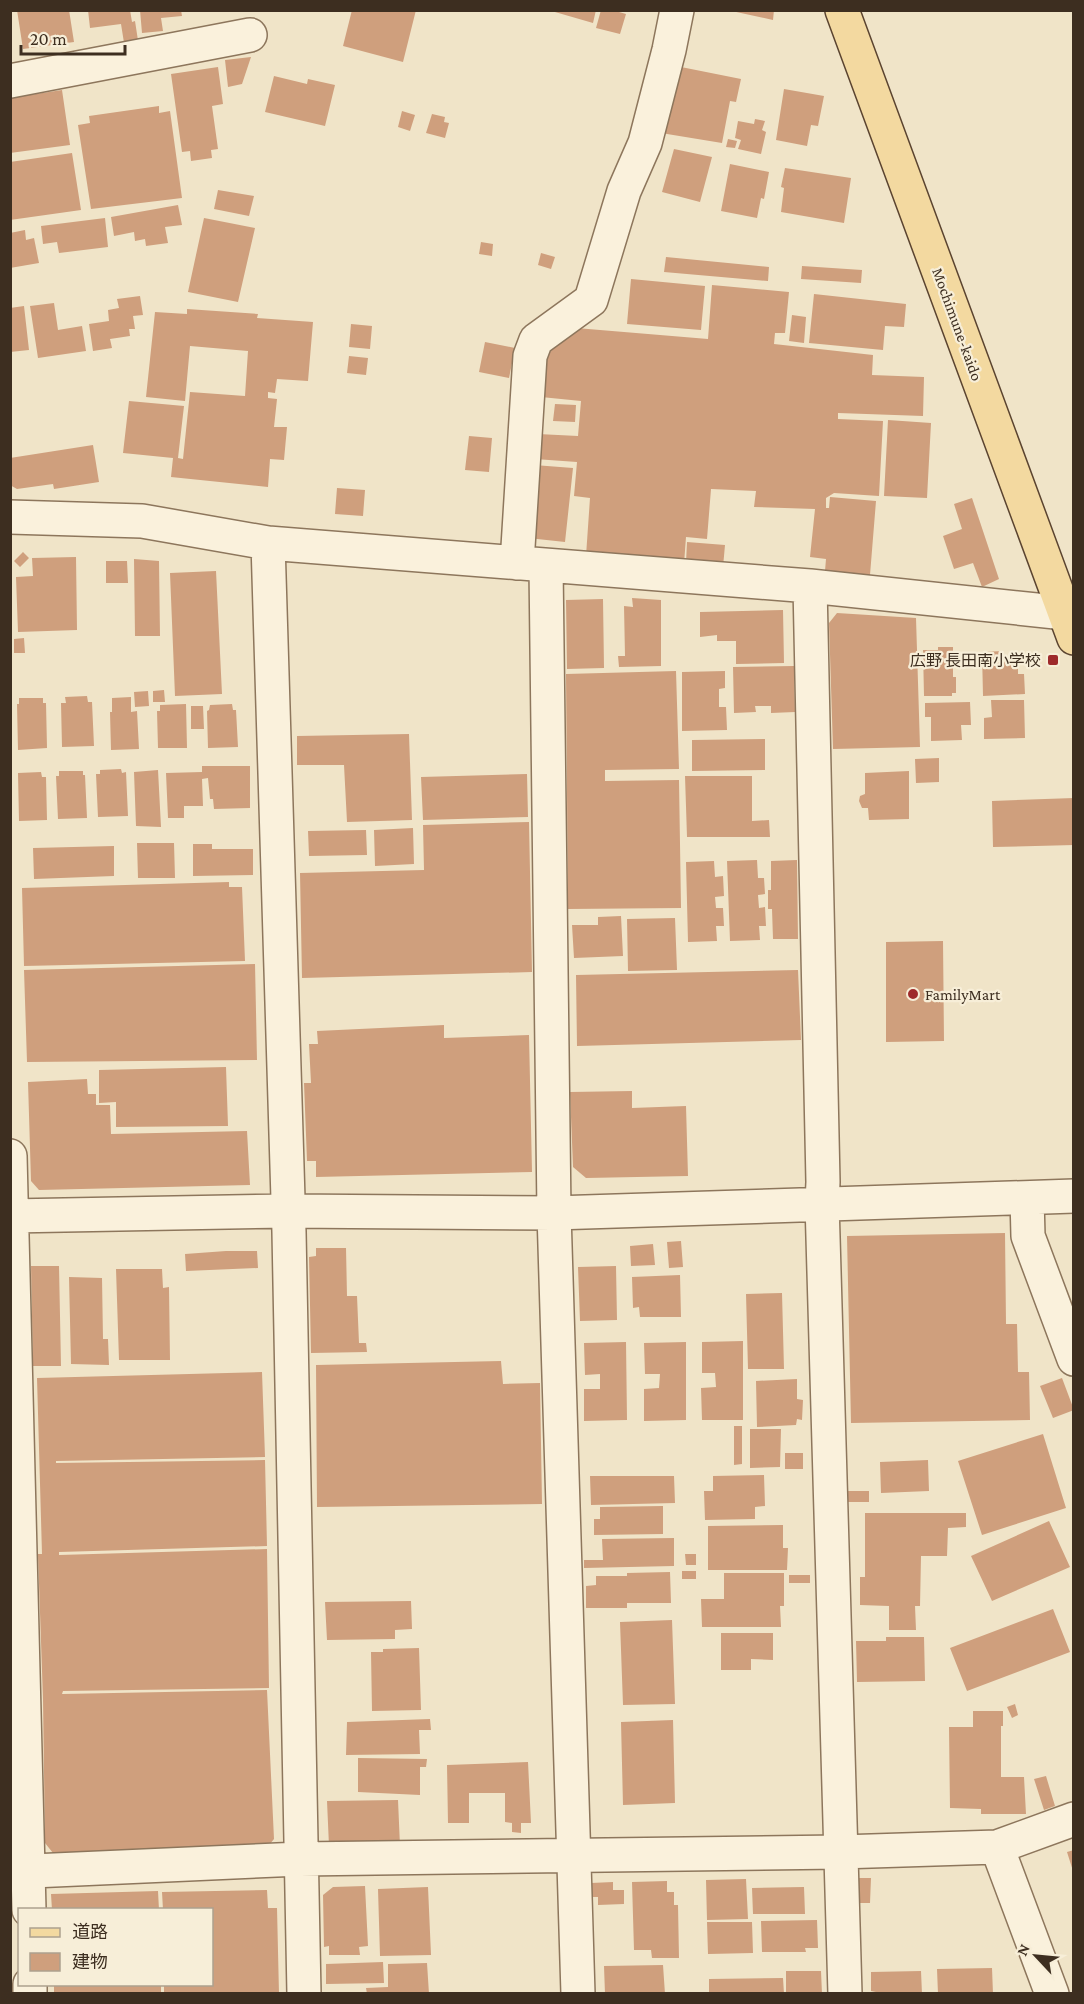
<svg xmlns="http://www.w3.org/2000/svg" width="1084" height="2004" font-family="'Crimson Pro','Noto Sans JP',serif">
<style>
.building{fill:#cf9f7d}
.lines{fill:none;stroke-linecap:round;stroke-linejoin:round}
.minor-casing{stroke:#8d765c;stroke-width:36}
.major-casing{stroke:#5b4430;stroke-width:36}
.minor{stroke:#faf1dc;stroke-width:33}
.major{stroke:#f3d9a0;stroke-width:33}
.poi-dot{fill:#9e2a2b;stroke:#f7eed8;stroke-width:2}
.labels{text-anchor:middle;stroke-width:4.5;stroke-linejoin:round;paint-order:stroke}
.street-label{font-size:16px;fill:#3d2e20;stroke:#f7eed8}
.poi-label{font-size:16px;fill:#3d2e20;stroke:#f7eed8;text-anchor:end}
</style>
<rect width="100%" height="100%" fill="#f0e4c8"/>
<!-- building -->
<path class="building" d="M17 10H69L74 42 23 49Z
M88 10H130L132 22 135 21 139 47 125 49 121 24 90 28Z
M140 10H181L182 16 161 18 163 31 142 33Z
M352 10H416L403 62 343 46Z
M548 10H596L593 23Z
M601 10H612L626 14 620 34 596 28Z
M727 10H774L773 20Z
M251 57 242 84 228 87 225 60Z
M676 66 741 79 736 102 730 101 722 143 661 133Z
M218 67 223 104 212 106 218 149 211 150 212 158 191 161 190 151 182 152 171 74Z
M274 76 307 84 308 79 335 85 325 126 265 112Z
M784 89 824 96 818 126 811 125 807 146 776 140Z
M62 90 70 145 10 153V98Z
M159 106V113L170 111 182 198 91 209 78 125 90 123 89 116Z
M402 111 415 115 410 131 398 127Z
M432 114 445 117 444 122 449 123 445 138 426 133Z
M755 119 765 121 762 130 766 132 761 154 738 149 741 140 735 138 738 121 754 124Z
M728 139 737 141 735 148 726 147Z
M674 149 712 157 700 202 662 192Z
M72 153 81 210 10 220V162Z
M730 164 769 172 764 199 761 198 757 218 721 211Z
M785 168 851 178 844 223 781 212 784 188 781 187Z
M218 190 254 196 249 216 214 209Z
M178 205 182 225 165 227 168 243 146 246 145 239 135 241 134 232 114 236 111 217Z
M105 218 108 247 59 253 57 242 43 244 41 226Z
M204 218 255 228 238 302 188 292Z
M25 230 26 240 34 238 39 263 10 268V233Z
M481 242 493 244 492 256 479 254Z
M541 253 555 257 551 269 538 265Z
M666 257 769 267 768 281 664 272Z
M802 266 862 270 861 283 801 279Z
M631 279 705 286 701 330 627 324Z
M712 285 789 292 785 333H775L774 344 873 355 872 375 924 377 923 416 838 413V419L883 421 879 496 834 493 826 498V508H829L830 497 876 501 870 575 825 571 826 559 810 557 815 509 754 507 756 491 711 489 707 539 686 537 684 564 586 556 590 498 574 496 577 462 535 459 538 434 578 436 581 401 541 397 545 360 555 343 576 328 708 339Z
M814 294 906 304 904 327 885 326 883 350 809 343Z
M140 296 143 315 133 316 135 329H129L130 336 110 339 112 348 93 351 89 324 109 321 108 310 119 308 117 299Z
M54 303 58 330 82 326 86 351 38 358 30 306Z
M24 306 29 350 10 352V308Z
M187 309 258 314 257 318 313 322 308 381 277 379 275 393 268 392V398L277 399 274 427H287L284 460 270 459 268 487 171 477 173 458 123 453 129 401 184 406 178 458 183 459 190 392 245 396 248 351 190 346 185 401 146 397 155 312 187 314Z
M792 315 806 317 804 343 789 341Z
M351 324 372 326 370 349 349 347Z
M485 342 515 348 509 378 479 372Z
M349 356 368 358 366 375 347 373Z
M555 404 576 405 575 422 553 421Z
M888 420 931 423 927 498 884 496Z
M469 436 492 438 489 472 465 470Z
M93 445 99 482 54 489 53 484 17 489 10 485V458Z
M534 465 573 468 565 542 528 538Z
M337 488 365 490 363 516 335 514Z
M972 498 999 579 982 587 973 563 954 569 943 536 962 529 954 504Z
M687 542 725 545 723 567 686 563Z
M23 552 29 558 20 567 14 561Z
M76 557 77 630 18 632 16 577 33 576 32 558Z
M134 559 159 561 160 636H135Z
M106 561H127L128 583H106Z
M216 571 222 694 175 696 170 573Z
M632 598 661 600V666L619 667 618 656H625L624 606 633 607Z
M603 599 604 668 567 669 566 600Z
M783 610 784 663 736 664V641H717V635L700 637V612Z
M837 613 916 618 920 747 833 749 829 623Z
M24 638 25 653H14V639Z
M938 647H953V677H956V693H952V696H924L923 650H938Z
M1003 651V656H1018V674H1024L1025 694 983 696 982 652Z
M794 666 795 712 771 713V706H755L756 712 734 713 733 667Z
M676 671 679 769 605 770V781L679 780 681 908 568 909 566 674Z
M725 671V688L719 689V707H726L727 730 682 731V672Z
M164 690 165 702H153V691Z
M148 691 149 706 135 707 134 692Z
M87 696 88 702H92L94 746 62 747 61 703H66L65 697Z
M131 697V712L137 711 139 749 111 750 110 712H112V698Z
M19 698H43V703H46L47 748 18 750 17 704H19Z
M991 700H1024L1025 738 984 739V718L992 717Z
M970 702 971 725H961L962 740 931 741V717H925V703Z
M186 704 187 748H158L157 711H160V705Z
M232 704 233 710H236L238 747 208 748 207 711 209 710 210 705Z
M191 706H203L204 729H191Z
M409 734 412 820 347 822 344 765H297V736Z
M765 739V770L692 771V740Z
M939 758V782L916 783 915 759Z
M202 766H250V808L214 809 213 799H210L208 778 202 779 203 806H184V818H168L166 773 202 772Z
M121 769 122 773 126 772 128 816 98 817 96 774H100V770Z
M158 770 161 827 136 826 134 772Z
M59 771H83V775H85L87 818 58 819 56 776H59Z
M909 771V819L869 820 868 808H862L859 801 860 796 865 794V773Z
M41 772 42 777H46L47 820 19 821 18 773Z
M527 774 528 817 423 820 421 777Z
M685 776H752V821L769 820 770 837H687Z
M1074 798V845L993 847 992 801Z
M529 822 532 972 302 978 300 873 424 870 423 825Z
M413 828 414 864 375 866 374 830Z
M366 830 367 855 309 856 308 831Z
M137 843H174L175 878H138Z
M193 844H212V849H253V875L193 876Z
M114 846V876L34 879 33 848Z
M757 860 758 878H764L765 894 758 895 759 908 765 907 766 926H759L760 940 730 941 727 861Z
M797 860 798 939H773L772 909H768V890H771V861Z
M714 861 715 877 723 876 724 896 715 897 716 908H723L724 926H716L717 941 688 942 686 862Z
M229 882V887H242L245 961 24 966 22 888Z
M621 916 623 956 574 958 572 925H598V917Z
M675 918 677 970 628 971 627 919Z
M943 941 944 1041 886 1042V942Z
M255 964 257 1060 27 1062 24 970Z
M798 970 801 1040 577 1046 576 975Z
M444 1025V1038L529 1035 532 1172 316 1177V1161H307L304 1083H311L309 1044H318L317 1031Z
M226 1067 228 1126 116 1127V1102L99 1103V1070Z
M87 1079 88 1094H96V1105H110L111 1134 247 1131 250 1185 39 1190 31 1181 28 1082Z
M632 1091V1108L686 1106 688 1176 586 1178 573 1167 570 1092Z
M1005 1233 1006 1324H1017L1018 1372H1029L1030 1420 851 1423 847 1236Z
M681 1241 683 1267 669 1268 667 1242Z
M653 1244 655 1265 631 1266 630 1246Z
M316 1248H346L347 1296H357L359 1343H366L367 1352 311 1353 309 1257 316 1256Z
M226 1251H257L258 1268 186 1271 185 1254Z
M31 1266H59L61 1366H33Z
M616 1266 617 1320 580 1321 578 1267Z
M116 1269H162L163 1288 169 1287 170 1360H119Z
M680 1275 681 1317H640L639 1307 633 1308 632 1277Z
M69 1277 102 1278 103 1339H108L109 1365 71 1364Z
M782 1293 784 1369H748L746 1294Z
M743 1341V1420H702L701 1388 716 1387 715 1373H702V1342Z
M626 1342 627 1420 584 1421V1389H600V1374L585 1375 584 1343Z
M686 1342V1420L644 1421V1389L659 1388 660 1374H645L644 1343Z
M501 1361 503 1384 540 1383 542 1504 317 1507 316 1365Z
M262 1372 265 1457 56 1461V1463L265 1460 267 1546 59 1552V1555L267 1549 269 1688 63 1691 62 1694 267 1690 274 1839 264 1851 53 1853 45 1843 43 1700 38 1554H42L37 1378Z
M1062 1378 1074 1410 1053 1418 1040 1386Z
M797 1379V1399L803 1400 802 1420 797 1419 796 1425 757 1427 756 1381Z
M734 1426H742V1464L734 1465Z
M750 1429H781L780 1467 750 1468Z
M1043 1434 1066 1508 982 1535 958 1461Z
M785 1453H803V1469H785Z
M928 1460 929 1491 881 1493 880 1462Z
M764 1475 765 1506 755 1507V1519L705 1520 704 1491H713V1476Z
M590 1476H674L675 1503 591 1505Z
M846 1491H869V1502H847Z
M663 1506V1534L594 1535V1519H600V1507Z
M865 1513H966V1527L948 1528 947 1556H921L920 1606H915L916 1630H889V1606L860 1605V1577H865Z
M1049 1521 1070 1567 992 1601 971 1556Z
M783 1525V1548H788L787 1570H708V1526Z
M674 1538V1566L584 1568V1560H603L602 1539Z
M685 1554H696V1565H686Z
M682 1571H696V1579H682Z
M670 1572 671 1603H627V1608H586V1586L596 1585V1576H627V1573Z
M724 1573H784V1606H780L781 1627H702L701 1599H724Z
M789 1575H810V1583H789Z
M411 1601 412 1629 395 1630V1639L327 1640 325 1602Z
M1053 1609 1070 1652 967 1691 950 1648Z
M672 1620 675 1704 623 1705 620 1622Z
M721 1633H773V1660L751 1659V1670H721Z
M886 1637H924L925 1681 857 1682 856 1641H886Z
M419 1648 421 1710 372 1711 371 1652H383V1649Z
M1015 1704 1018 1715 1012 1718 1007 1707Z
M973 1711H1003V1726H1001V1777H1024L1026 1814H981V1809L950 1808 949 1727H973Z
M430 1719 431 1730H419L420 1754 346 1755 347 1722Z
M673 1720 675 1803 623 1805 621 1722Z
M358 1758 427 1759 426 1767H420V1795L358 1792Z
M528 1762 531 1823H521V1833L512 1832V1823L505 1822V1793H469V1823H448L447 1765Z
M1046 1776 1055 1806 1044 1810 1034 1779Z
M398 1800 400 1846H329L327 1801Z
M1074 1850V1871H1073L1067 1852Z
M856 1878H871L870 1903H856Z
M746 1879 748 1919 707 1920 706 1880Z
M667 1881V1892H674V1905H678L679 1958H652L651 1950H634L632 1882Z
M613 1882V1890H624V1904L598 1905V1897H590L591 1883Z
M365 1886 368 1946 359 1947 360 1955H329V1946L324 1947 323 1895 333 1887Z
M428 1887 431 1955 380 1956 378 1889Z
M804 1887 805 1914H753L752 1888Z
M267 1890 268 1908H277L279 1994H164V1984H212V1910H163L162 1892Z
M158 1891 159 1910H52L51 1894Z
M817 1920 818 1948H805L806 1952H762L761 1921Z
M707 1922H752L753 1953 708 1954Z
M383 1962 384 1983 326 1984V1964Z
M427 1963 429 1994H367L366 1988 388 1987V1964Z
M663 1965 665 1994H605L604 1966Z
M992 1968 993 1994H938L937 1969Z
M786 1971H821L822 1994H786Z
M921 1971 922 1994H877L876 1992 871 1991V1972Z
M783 1978 784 1994H709V1979Z
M54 1984H161V1994H54Z"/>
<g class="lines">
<!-- minor casing -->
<g class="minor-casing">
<path id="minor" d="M10 81 250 35
M10 517 142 521 268 543 810 586 1065 613
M268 543 289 1232 304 1994
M517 563 530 356 536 340 591 300 624 191 645 143 669 50 677 10
M546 566 554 1213 578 1994
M810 586 823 1182 822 1203 845 1994
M10 1156 29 1910
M1027 1198 1028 1236 1074 1359
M10 1216 288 1211 554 1213 1074 1196
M997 1847 1052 1994
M10 1872 300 1859 840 1852 997 1847 1074 1819
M30 1984V1994"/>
</g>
<!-- major casing -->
<g class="major-casing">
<path id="major" d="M842 10 1074 638"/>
</g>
<!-- minor -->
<use href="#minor" class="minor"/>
<!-- major -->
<use href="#major" class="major"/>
</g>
<!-- markers -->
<g class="poi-dot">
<rect x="1047" y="654" width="12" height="12" rx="3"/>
<circle cx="913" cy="994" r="6"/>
</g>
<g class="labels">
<!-- street labels -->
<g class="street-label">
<text transform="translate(958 324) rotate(70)" y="6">Mochimune-kaido</text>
</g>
<!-- poi labels -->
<g class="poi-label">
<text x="1041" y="666">広野 長田南小学校</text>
<text x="925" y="1000" text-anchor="start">FamilyMart</text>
</g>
</g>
<!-- border -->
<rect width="1084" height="2004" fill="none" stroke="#3d2e20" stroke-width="24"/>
<!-- legend -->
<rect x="18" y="1908" width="195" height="78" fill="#f7eed8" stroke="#ada18e" stroke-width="1.5"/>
<rect x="30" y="1928" width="30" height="9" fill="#f3d9a0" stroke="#ada18e" stroke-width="1.5"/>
<text x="72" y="1938" font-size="18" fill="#3d2e20">道路</text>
<rect x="30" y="1953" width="30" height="18" fill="#cf9f7d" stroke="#ada18e" stroke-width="1.5"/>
<text x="72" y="1968" font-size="18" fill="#3d2e20">建物</text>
<!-- north arrow -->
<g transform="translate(1036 1956) rotate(296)" stroke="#f7eed8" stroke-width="4.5" paint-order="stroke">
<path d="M0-4.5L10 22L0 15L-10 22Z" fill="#3d2e20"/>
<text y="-9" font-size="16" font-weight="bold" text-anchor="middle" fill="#3d2e20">N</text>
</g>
<!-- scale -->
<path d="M21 45v9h104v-9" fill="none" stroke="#3d2e20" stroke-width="3"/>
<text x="30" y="45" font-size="18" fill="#3d2e20" stroke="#f7eed8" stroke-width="4.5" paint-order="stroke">20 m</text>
</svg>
